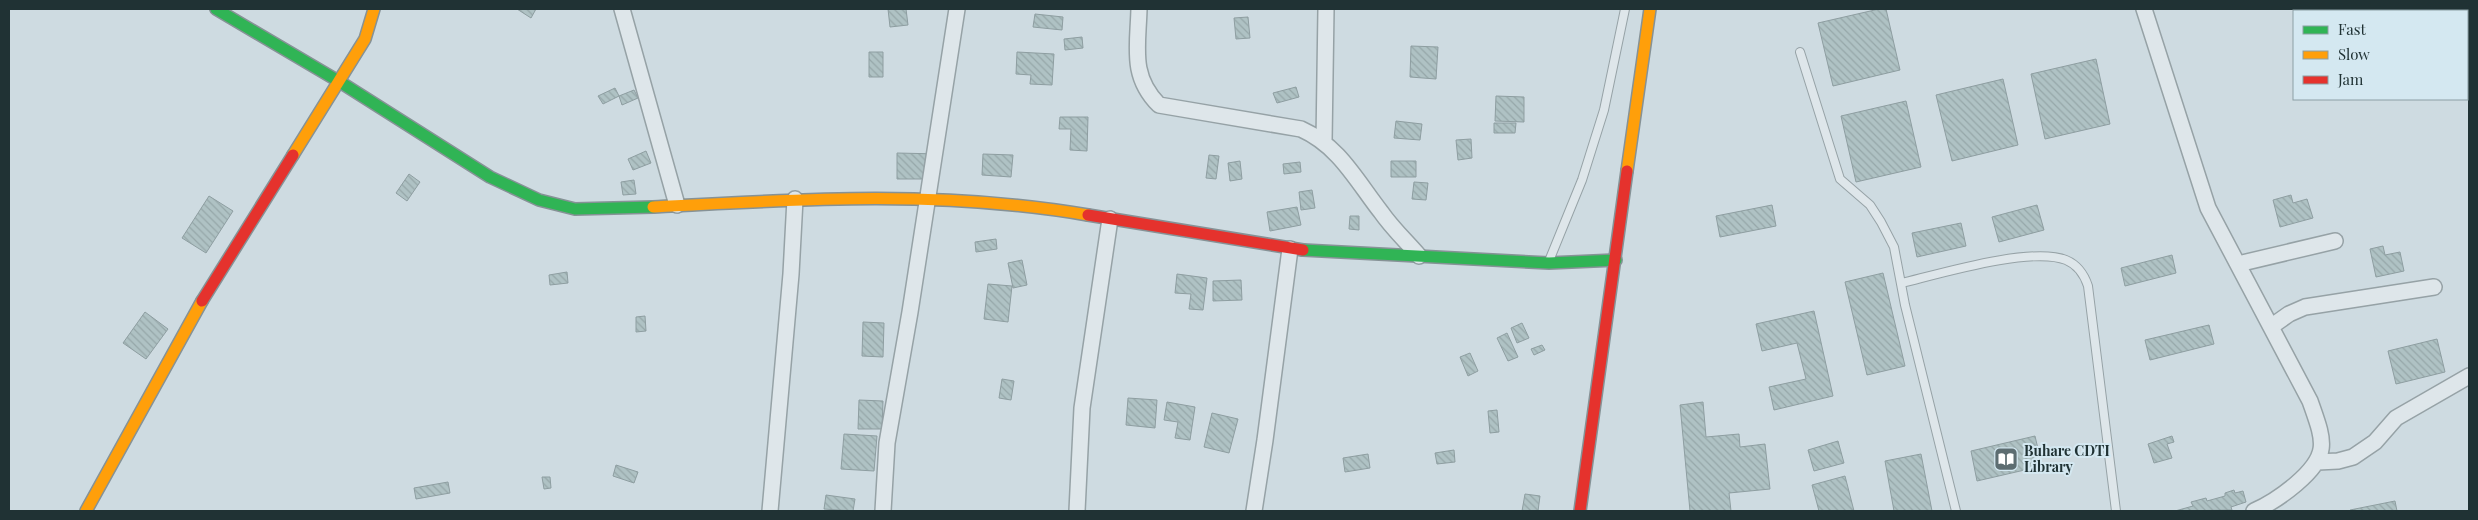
<svg xmlns="http://www.w3.org/2000/svg" width="2478" height="520" font-family="'Playfair Display',serif">
<style>
.building{fill:url(#building-back-hatch);stroke:#8e9ea1}
.lines{fill:none;stroke-linecap:round;stroke-linejoin:round}
.lane-casing{stroke:#96a2a6;stroke-width:10}
.street-casing{stroke:#96a2a6;stroke-width:18}
.fast-casing{stroke:#869296;stroke-width:14}
.slow-casing{stroke:#869296;stroke-width:14}
.jam-casing{stroke:#869296;stroke-width:14}
.lane{stroke:#dee6ea;stroke-width:8}
.street{stroke:#dee6ea;stroke-width:15}
.fast{stroke:#30b455;stroke-width:11}
.slow{stroke:#ff9f0a;stroke-width:11}
.jam{stroke:#e5322d;stroke-width:11}
.labels{text-anchor:middle;stroke-width:4;stroke-linejoin:round;paint-order:stroke}
.poi-label{font-size:14px;font-weight:bold;fill:#203234;stroke:#d4e8f1;text-anchor:start}
</style>
<defs>
<pattern id="building-back-hatch" width="6" height="6" patternUnits="userSpaceOnUse" patternTransform="scale(1.25)"><rect width="6" height="6" fill="#afc2c4"/><path d="M-1 5l2 2M0 0l6 6M5-1l2 2" fill="none" stroke="#96a7a9"/></pattern>
</defs>
<rect width="100%" height="100%" fill="#cedbe1"/>
<!-- building -->
<path class="building" d="M517 9H536L531 18Z
M888 9H906L908 25 890 27Z
M1879 9H1886L1900 70 1833 86 1818 23Z
M1035 14 1063 17 1062 30 1033 27Z
M1248 17 1250 38 1236 39 1234 18Z
M1082 37 1083 48 1065 50 1064 39Z
M1411 46 1438 47 1436 79 1410 77Z
M869 52H883V77H869Z
M1017 52 1054 54 1052 85 1030 84 1031 75 1016 74Z
M2096 59 2110 124 2045 139 2031 74Z
M2003 79 2018 145 1952 161 1936 95Z
M1296 87 1299 97 1277 103 1273 93Z
M615 88 619 96 603 104 598 96Z
M634 90 638 98 622 105 619 96Z
M1496 96 1524 97V122L1495 121Z
M1906 101 1921 167 1856 182 1841 116Z
M1060 117H1088L1087 151 1070 150 1071 129H1059Z
M1396 121 1422 124 1420 140 1394 138Z
M1494 123H1516L1515 133H1494Z
M1471 139 1472 158 1458 160 1456 140Z
M646 151 651 163 633 170 628 159Z
M897 153 939 154 938 179H897Z
M983 154 1013 155 1011 177 982 175Z
M1209 155 1219 156 1216 179 1206 178Z
M1240 161 1242 179 1230 181 1228 163Z
M1391 161H1416V177H1391Z
M1300 162 1301 172 1284 174 1283 164Z
M409 174 420 182 407 201 396 193Z
M634 180 636 194 623 195 621 182Z
M1414 182 1428 183 1426 200 1412 199Z
M1312 190 1315 208 1301 210 1299 192Z
M2291 195 2293 203 2307 199 2313 218 2280 227 2273 200Z
M209 196 233 211 206 253 182 238Z
M1772 205 1776 226 1720 237 1716 216Z
M2037 205 2044 230 1999 242 1992 217Z
M1297 207 1301 225 1270 231 1267 212Z
M1350 216H1359V230L1349 229Z
M1961 223 1966 246 1917 257 1912 233Z
M996 239 997 249 976 252 975 242Z
M2383 246 2385 255 2400 252 2404 271 2376 277 2370 249Z
M2172 255 2176 273 2125 286 2121 268Z
M1022 260 1027 285 1013 288 1008 263Z
M567 272 568 283 550 285 549 275Z
M1883 273 1905 366 1867 375 1845 282Z
M1177 274 1207 278 1203 310 1189 309 1191 294 1175 293Z
M1241 280 1242 300 1213 301V281Z
M988 284 1012 286 1008 322 984 319Z
M1814 311 1833 396 1774 410 1769 387 1806 379 1797 343 1762 351 1756 324Z
M145 312 168 329 146 359 123 343Z
M645 316 646 331 636 332V317Z
M863 322 884 323 883 357 862 356Z
M1522 323 1529 338 1517 343 1511 328Z
M2209 325 2214 344 2150 360 2145 340Z
M1507 333 1518 357 1508 361 1497 338Z
M2437 339 2445 372 2396 384 2388 351Z
M1542 345 1545 350 1534 355 1531 349Z
M1470 353 1478 371 1468 376 1460 357Z
M1002 379 1014 381 1011 400 999 398Z
M1128 398 1157 400 1155 428 1126 425Z
M859 400 883 401 882 429H858Z
M1167 402 1195 407 1190 440 1175 438 1178 422 1164 420Z
M1703 402 1706 437 1739 434 1740 447 1765 444 1770 489 1729 493 1731 511H1690L1680 405Z
M1497 410 1499 432 1490 433 1488 411Z
M1212 413 1238 419 1229 453 1204 447Z
M844 434 877 436 874 471 841 469Z
M2035 436 2042 466 1977 481 1971 451Z
M2172 436 2174 442 2167 444 2172 458 2154 463 2148 444Z
M1838 441 1844 463 1814 471 1808 450Z
M1454 450 1455 462 1437 464 1435 453Z
M1368 454 1370 468 1345 472 1343 458Z
M1921 454 1932 511H1894L1885 461Z
M616 465 638 472 634 483 613 476Z
M1845 476 1854 511H1819L1812 485Z
M542 477H550L551 488 544 489Z
M448 482 450 493 416 499 414 488Z
M2234 490 2235 493 2243 491 2246 502 2231 507 2232 510 2175 511 2193 506 2191 502 2206 498 2207 501 2225 496V493Z
M1525 494 1540 496 1538 511H1522Z
M826 495 855 499 853 511 824 509Z
M2395 501 2397 511H2350V510Z"/>
<g class="lines">
<!-- lane casing -->
<g class="lane-casing">
<path id="lane" d="M1800 52 1840 179 1870 205 1881 222 1894 247 1905 305 1956 511
M1549 261 1582 180 1604 110 1625 9
M1902 283C1939 274 2032 246 2066 260 2078 265 2084 274 2088 286L2116 511"/>
</g>
<!-- street casing -->
<g class="street-casing">
<path id="street" d="M622 9 677 205
M1139 9C1138 47 1130 76 1159 105L1301 129C1339 146 1356 180 1381 212 1392 228 1407 242 1419 256
M2144 9 2208 208 2310 401C2324 441 2331 454 2296 484 2283 495 2270 504 2254 511
M1324 141 1326 9
M2238 264 2335 241
M2272 326 2289 314 2305 307 2434 287
M2318 462 2338 461 2353 457 2375 442 2396 418 2469 376
M770 511 791 274 795 199
M883 511 887 443 910 312 957 9
M1077 511 1082 408 1110 219
M1254 511 1265 440 1290 249"/>
</g>
<!-- fast casing -->
<g class="fast-casing">
<path id="fast" d="M216 9 340 82 490 177 539 200 575 209 653 207
M1303 250 1549 263 1616 260"/>
</g>
<!-- slow casing -->
<g class="slow-casing">
<path id="slow" d="M293 155 365 39 374 9
M1627 171 1650 9
M653 207C798 199 943 190 1088 215
M86 511 202 301"/>
</g>
<!-- jam casing -->
<g class="jam-casing">
<path id="jam" d="M1088 215 1303 250
M202 301 293 155
M1580 511 1627 171"/>
</g>
<!-- lane -->
<use href="#lane" class="lane"/>
<!-- street -->
<use href="#street" class="street"/>
<!-- fast -->
<use href="#fast" class="fast"/>
<!-- slow -->
<use href="#slow" class="slow"/>
<!-- jam -->
<use href="#jam" class="jam"/>
</g>
<!-- icons -->
<defs>
<g id="library-square" transform="scale(1.25)"><rect x="-9" y="-9" width="18" height="18" rx="4" fill="#5d6d71" stroke="#d4e8f1"/><path d="M-6-4Q-3-5.5-.7-3.5V5Q-3 3-6 4ZM6-4Q3-5.5 .7-3.5V5Q3 3 6 4Z" fill="#fff"/></g>
</defs>
<g fill-rule="evenodd">
<use href="#library-square" x="2006" y="459"/>
</g>
<g class="labels">
<!-- poi labels -->
<g class="poi-label">
<text x="2024" y="456">Buhare CDTI<tspan x="2024" dy="16">Library</tspan></text>
</g>
</g>
<!-- border -->
<rect width="2478" height="520" fill="none" stroke="#203234" stroke-width="20"/>
<!-- legend -->
<rect x="2293" y="10" width="175" height="90" fill="#d4e8f1" stroke="#8c9fa5"/>
<rect x="2303" y="26" width="25" height="8" fill="#30b455" stroke="#8c9fa5"/>
<text x="2338" y="35" font-size="15" fill="#203234">Fast</text>
<rect x="2303" y="51" width="25" height="8" fill="#ff9f0a" stroke="#8c9fa5"/>
<text x="2338" y="60" font-size="15" fill="#203234">Slow</text>
<rect x="2303" y="76" width="25" height="8" fill="#e5322d" stroke="#8c9fa5"/>
<text x="2338" y="85" font-size="15" fill="#203234">Jam</text>
</svg>
